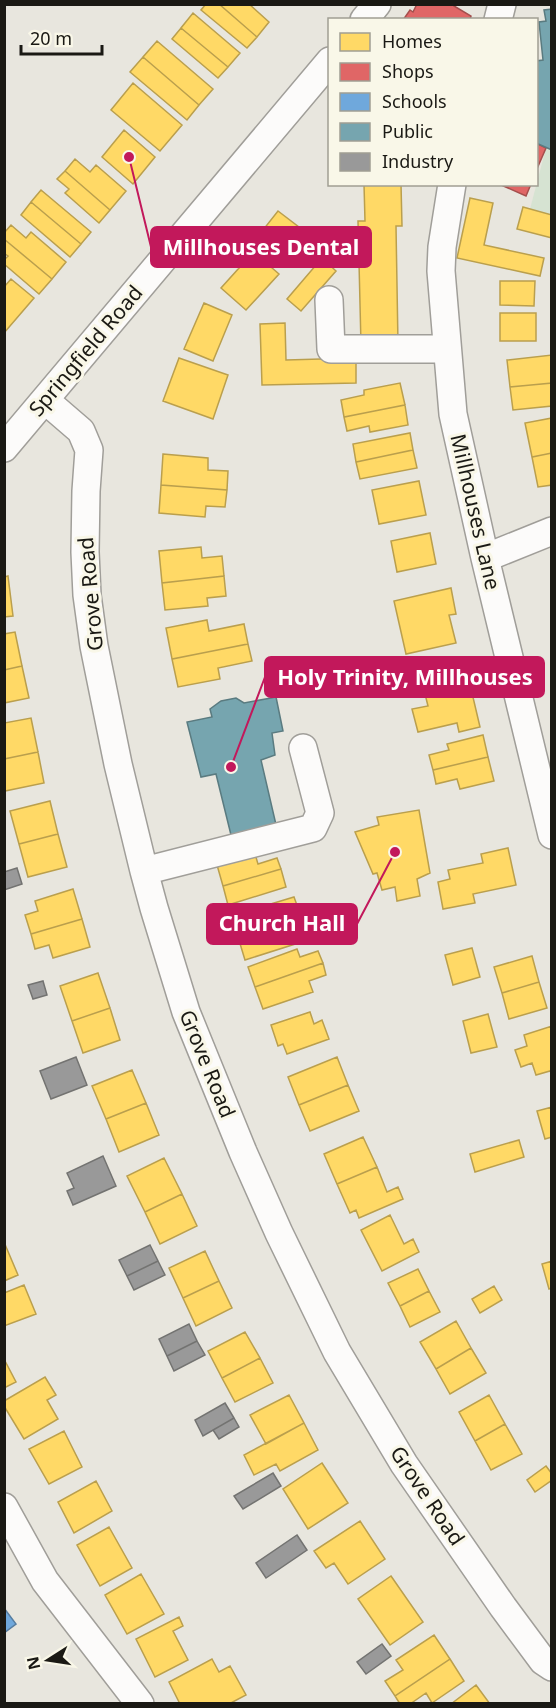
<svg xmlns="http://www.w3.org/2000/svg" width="556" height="1708" font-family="'Noto Sans',sans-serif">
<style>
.green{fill:#d6e3d2}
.homes{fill:#ffd966;stroke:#ba9f4d;stroke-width:1.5}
.shops{fill:#e06666;stroke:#a54f4d;stroke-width:1.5}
.schools{fill:#6fa8dc;stroke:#567da0;stroke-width:1.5}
.public{fill:#76a5af;stroke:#5a7b80;stroke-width:1.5}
.industry{fill:#999;stroke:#737371;stroke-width:1.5}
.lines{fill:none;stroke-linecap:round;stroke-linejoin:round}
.minor-casing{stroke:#a09e99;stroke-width:30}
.minor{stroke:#fcfbfa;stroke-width:27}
.labels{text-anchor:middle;stroke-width:6;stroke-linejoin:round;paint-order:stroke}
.street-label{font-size:21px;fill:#1a1914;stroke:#f9f7e8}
.leader{fill:none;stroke:#c2185b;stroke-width:2}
.callout-dot{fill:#c2185b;stroke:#f9f7e8;stroke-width:2}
.callout{fill:#c2185b;stroke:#c2185b;stroke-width:2}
.callout-label{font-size:22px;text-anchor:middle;font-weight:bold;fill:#fff}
</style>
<rect width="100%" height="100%" fill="#e8e6de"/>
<!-- green -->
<path class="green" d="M546 148 551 150V215L530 209Z"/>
<!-- homes -->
<path class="homes" d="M206 4H219L257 37 247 48 201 10Z
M219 4H249L269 22 257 37Z
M193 13 240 53 228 67 181 28Z
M181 28 228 67 218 78 172 39Z
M157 41 213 89 199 105 143 57Z
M143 57 199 105 187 120 130 72Z
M133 83 182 125 160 151 111 110Z
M124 130 155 157 133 184 102 157Z
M75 159 90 172 96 165 126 191 110 210 65 171Z
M65 171 110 210 99 223 65 193 69 189 57 179Z
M364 184H401L402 226H396L398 344 361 345 358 221H365Z
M41 190 91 232 81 244 31 202Z
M470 198 493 203 484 245 544 258 540 276 457 258Z
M31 202 81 244 70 257 21 215Z
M523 207 552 215V238L517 229Z
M278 211 308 234 289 258 259 235Z
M11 225 26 238 31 232 66 262 52 279 4 239V233Z
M4 239 52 279 39 294 4 264V260L8 256 4 253Z
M248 247 279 274 246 310 221 288 239 268 233 263Z
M322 258 336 271 301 311 287 299Z
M11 279 34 298 4 333V287Z
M500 281H535L534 306 500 305Z
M204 303 232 315 213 361 184 349Z
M500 313H536V341H500Z
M285 323 286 360 356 358V383L262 385 260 324Z
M552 355V383L510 387 507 360Z
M179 358 228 375 213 419 163 401Z
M400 383 405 405 344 417 341 400 364 395V390Z
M552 383V406L513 410 510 387Z
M405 405 408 425 370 432 369 426 347 431 344 417Z
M552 418V453L532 457 525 423Z
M410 433 413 450 356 462 353 444Z
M413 450 417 468 360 479 356 462Z
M552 453V485L538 487 532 457Z
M163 454 208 458V470L228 471 227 490 161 485Z
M419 481 426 515 379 524 372 490Z
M161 485 227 490 225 507 206 506 205 517 159 513Z
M430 533 436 564 397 572 391 541Z
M201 547 202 558 222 556 224 576 162 583 159 551Z
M8 576 13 616 4 617V577Z
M224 576 226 596 207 598 208 606 165 610 162 583Z
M451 588 456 614 449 615 456 643 406 654 394 601Z
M207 620 209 631 244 624 248 644 172 659 166 628Z
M15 632 22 666 4 670V634Z
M248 644 252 661 218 668 220 679 178 687 172 659Z
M22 666 29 698 4 703V670Z
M468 676 480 727 459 732 457 723 418 732 412 709 428 706 425 694 445 689 443 682Z
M31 718 38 752 4 759V723Z
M483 735 488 757 433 770 429 755 449 750 447 744Z
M38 752 44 783 5 791 4 759Z
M488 757 494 781 460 789 457 779 436 784 433 770Z
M50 801 58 834 19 844 10 811Z
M419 810 430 873 417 879 420 896 397 901 395 887 382 890 377 873 373 874 355 832 379 825 377 817Z
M58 834 67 867 28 877 19 844Z
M508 848 516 885 473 894 475 903 443 909 438 882 450 879 448 870 483 863 481 854Z
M255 854 258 864 277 858 281 869 223 886 217 865Z
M281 869 286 887 228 905 223 886Z
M73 889 82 919 31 934 25 915 38 911 35 901Z
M294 897 298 908 308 905 311 915 238 937 231 916Z
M311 915 314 923 303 926 308 940 245 960 238 937Z
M82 919 90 947 53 958 49 945 35 949 31 934Z
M472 948 480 977 453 985 445 955Z
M297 949 300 957 318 951 323 963 255 987 248 967Z
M532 956 539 982 502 993 494 967Z
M323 963 326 975 309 981 313 992 263 1009 255 987Z
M98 973 110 1008 72 1021 60 986Z
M539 982 547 1008 509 1019 502 993Z
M110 1008 120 1040 83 1053 72 1021Z
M310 1012 314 1024 322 1020 329 1039 287 1054 283 1044 278 1046 271 1025Z
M488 1014 497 1047 471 1053 463 1021Z
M552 1026V1075L550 1071 536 1075 532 1063 521 1067 515 1050 527 1046 524 1035Z
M337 1057 348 1085 299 1105 288 1077Z
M132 1070 146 1103 106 1119 92 1086Z
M348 1085 359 1111 310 1131 299 1105Z
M146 1103 159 1135 119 1152 106 1119Z
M552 1107V1137L545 1139 537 1111Z
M363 1137 377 1167 337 1184 324 1154Z
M519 1140 524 1157 475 1172 470 1154Z
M164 1158 182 1194 145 1212 127 1176Z
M377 1167 387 1192 398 1187 403 1199 359 1218 356 1210 350 1213 337 1184Z
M182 1194 197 1226 160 1244 145 1212Z
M390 1215 404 1244 413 1239 419 1252 382 1271 361 1230Z
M4 1242 18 1275 4 1281Z
M205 1251 219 1281 183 1298 169 1268Z
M552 1261V1288L549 1289 542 1264Z
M418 1269 429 1291 400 1306 388 1283Z
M219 1281 232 1308 196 1326 183 1298Z
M24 1285 36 1314 4 1326V1293Z
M494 1286 502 1300 480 1313 472 1299Z
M429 1291 440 1312 410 1327 400 1306Z
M456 1321 471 1348 436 1369 420 1342Z
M245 1332 260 1358 222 1378 208 1351Z
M471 1348 486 1373 450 1394 436 1369Z
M260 1358 273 1383 235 1402 222 1378Z
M4 1359 16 1382 4 1388Z
M45 1377 56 1395 47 1400 58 1419 24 1439 4 1406V1401Z
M289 1395 304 1423 266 1444 250 1415Z
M489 1395 505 1424 475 1441 459 1412Z
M304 1423 318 1450 280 1471 276 1464 254 1475 244 1455Z
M505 1424 522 1454 491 1470 475 1441Z
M64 1431 82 1467 49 1484 29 1449Z
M322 1463 348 1503 308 1529 283 1489Z
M546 1466 552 1474V1480L535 1492 527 1480Z
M96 1481 112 1511 74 1533 58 1502Z
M360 1521 385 1559 348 1584 334 1563 326 1568 314 1551Z
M109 1527 132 1568 100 1586 77 1545Z
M141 1574 164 1614 127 1634 105 1595Z
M391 1576 423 1622 390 1645 358 1599Z
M179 1617 183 1626 173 1631 188 1660 155 1677 136 1639Z
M434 1635 450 1659 395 1696 385 1681 403 1670 396 1660Z
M212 1659 219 1672 230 1666 246 1695 229 1704H180L169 1682Z
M450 1659 464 1681 432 1703 426 1693 410 1704H400L395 1696Z
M476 1685 490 1704H451Z"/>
<!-- shops -->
<path class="shops" d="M417 4H454V6L471 16 470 20H403L410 10 413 12Z
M536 143 546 148 536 171Z
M499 184H531L526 196Z"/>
<!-- schools -->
<path class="schools" d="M4 1608 16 1624 4 1633Z"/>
<!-- public -->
<path class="public" d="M552 9V150L536 143V61L543 60 539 22 546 21 544 10Z
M276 697 283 731 272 733 275 755 261 760 277 829 232 839 216 774 201 777 187 722 212 717 210 709 221 701 236 698 244 703Z"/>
<!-- industry -->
<path class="industry" d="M17 868 22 884 4 890V872Z
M43 981 47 995 33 999 28 985Z
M76 1057 87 1085 51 1099 40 1071Z
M103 1156 116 1186 73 1205 67 1191 74 1188 67 1173Z
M150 1245 158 1261 127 1276 119 1260Z
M158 1261 165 1275 134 1290 127 1276Z
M189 1324 197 1341 167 1356 159 1339Z
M197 1341 205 1355 174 1371 167 1356Z
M225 1403 234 1418 203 1436 195 1420Z
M234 1418 239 1427 219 1439 213 1430Z
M273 1473 281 1486 243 1509 234 1496Z
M297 1535 307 1550 266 1578 256 1563Z
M382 1644 391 1656 366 1674 357 1662Z"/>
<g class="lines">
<!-- minor casing -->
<g class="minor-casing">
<path id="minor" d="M364 20 377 4
M498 20 502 4
M452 184 442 247 441 271 453 414 485 558 552 835
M329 300 331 349H447
M45 400 81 431 89 450 86 491 85 552 87 595 94 646 118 764 144 871 154 908 186 1012 243 1152 279 1233 337 1352 404 1464 503 1607 543 1661 552 1667
M4 448 330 61
M485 558 552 531
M144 871 313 828 320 813 303 748
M4 1507 45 1581 140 1704"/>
</g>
<!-- minor -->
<use href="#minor" class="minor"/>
</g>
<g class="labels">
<!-- street labels -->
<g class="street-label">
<text transform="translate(86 351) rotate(-50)" y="7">Springfield Road</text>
<text transform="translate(475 512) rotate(77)" y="7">Millhouses Lane</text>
<text transform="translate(91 594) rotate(-95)" y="7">Grove Road</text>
<text transform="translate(207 1064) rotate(68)" y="7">Grove Road</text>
<text transform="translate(427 1496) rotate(56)" y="7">Grove Road</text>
</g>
</g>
<!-- callouts -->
<path class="leader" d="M129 157L151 247M231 767L265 677M395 852L357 924"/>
<g class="callout-dot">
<circle cx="129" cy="157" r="6"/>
<circle cx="231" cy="767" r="6"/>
<circle cx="395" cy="852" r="6"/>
</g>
<g class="callout">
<rect x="151" y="227" width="220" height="40" rx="6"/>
<rect x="265" y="657" width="279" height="40" rx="6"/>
<rect x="207" y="904" width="150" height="40" rx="6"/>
</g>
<g class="callout-label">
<text x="261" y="255">Millhouses Dental</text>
<text x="405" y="685">Holy Trinity, Millhouses</text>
<text x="282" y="931">Church Hall</text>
</g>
<!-- border -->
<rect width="556" height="1708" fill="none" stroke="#1a1914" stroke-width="12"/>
<!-- legend -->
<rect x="328" y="18" width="210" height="168" fill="#f9f7e8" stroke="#a09e93" stroke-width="1.5"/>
<rect x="340" y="33" width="30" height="18" fill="#ffd966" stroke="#a09e93" stroke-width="1.5"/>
<text x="382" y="48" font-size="18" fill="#1a1914">Homes</text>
<rect x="340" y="63" width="30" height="18" fill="#e06666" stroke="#a09e93" stroke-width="1.5"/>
<text x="382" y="78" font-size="18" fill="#1a1914">Shops</text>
<rect x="340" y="93" width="30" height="18" fill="#6fa8dc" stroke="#a09e93" stroke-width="1.5"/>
<text x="382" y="108" font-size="18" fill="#1a1914">Schools</text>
<rect x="340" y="123" width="30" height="18" fill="#76a5af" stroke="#a09e93" stroke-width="1.5"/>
<text x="382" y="138" font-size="18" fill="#1a1914">Public</text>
<rect x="340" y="153" width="30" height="18" fill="#999999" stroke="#a09e93" stroke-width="1.5"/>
<text x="382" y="168" font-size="18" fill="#1a1914">Industry</text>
<!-- north arrow -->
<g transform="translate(48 1660) rotate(258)" stroke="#f9f7e8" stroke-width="4.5" paint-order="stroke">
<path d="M0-4.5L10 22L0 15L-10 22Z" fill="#1a1914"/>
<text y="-9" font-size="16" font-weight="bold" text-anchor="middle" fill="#1a1914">N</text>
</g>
<!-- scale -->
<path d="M21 45v9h81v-9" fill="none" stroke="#1a1914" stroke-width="3"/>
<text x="30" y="45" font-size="18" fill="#1a1914" stroke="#f9f7e8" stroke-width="4.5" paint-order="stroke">20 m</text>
</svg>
